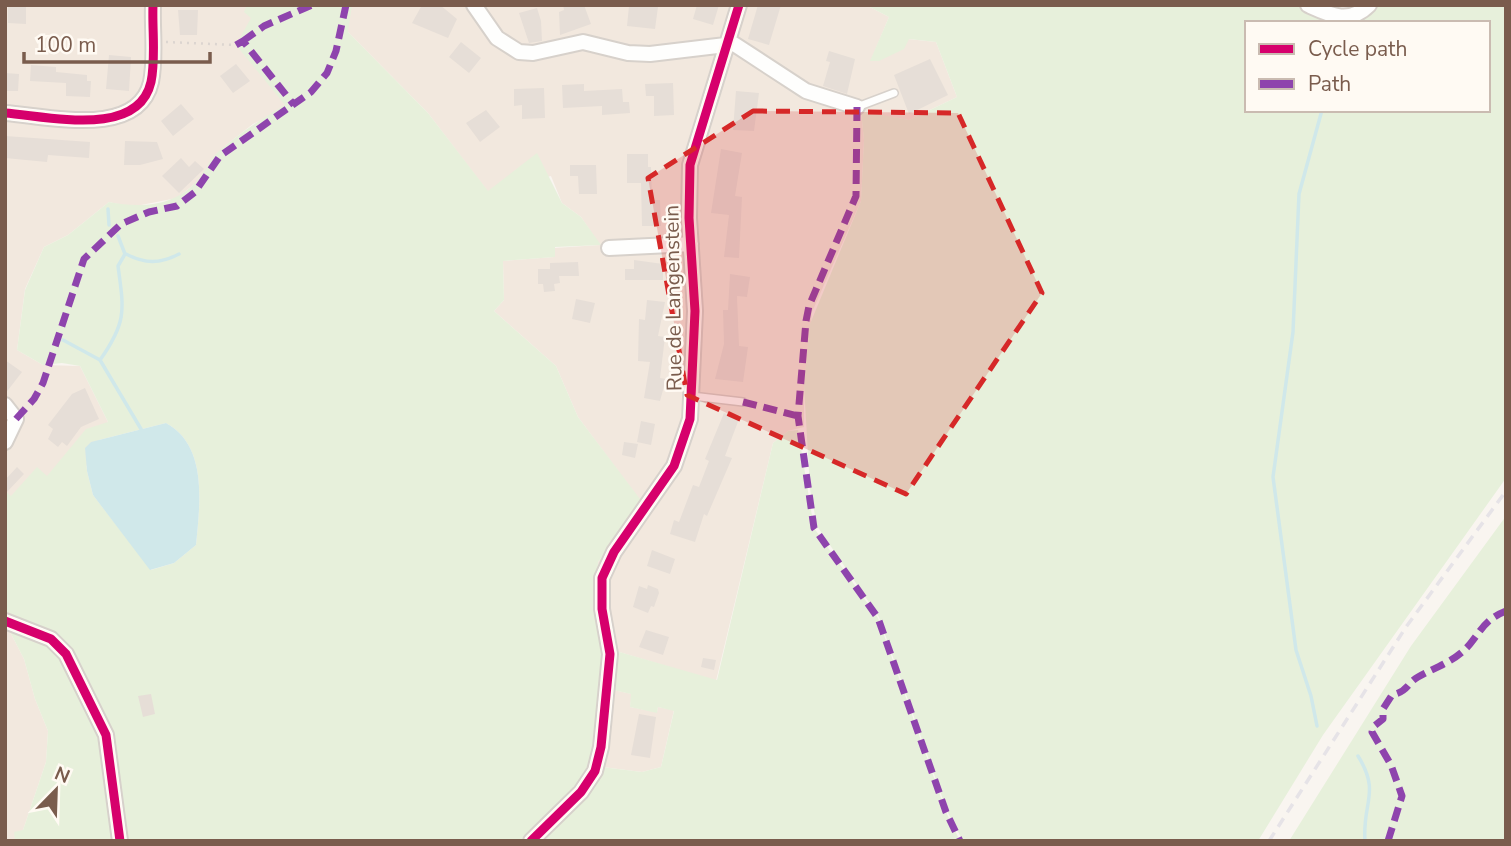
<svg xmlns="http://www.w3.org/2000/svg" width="1511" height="846" font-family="'Nunito Sans',sans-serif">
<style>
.residential{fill:#f2e8de}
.green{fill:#e7f0db;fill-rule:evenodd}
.water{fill:#d0e8ea}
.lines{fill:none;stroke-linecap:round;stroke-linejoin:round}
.stream{stroke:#d0e8ea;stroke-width:3.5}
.building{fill:#e6ded7}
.lane-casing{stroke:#d7d1cb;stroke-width:10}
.street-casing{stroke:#d7d1cb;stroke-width:18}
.path{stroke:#dcd5d0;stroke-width:2.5;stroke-dasharray:2 5;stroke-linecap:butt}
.lane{stroke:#fefefd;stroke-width:7}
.street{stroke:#fefefd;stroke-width:14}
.rail{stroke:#e6e3e7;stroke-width:3.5;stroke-dasharray:10 7;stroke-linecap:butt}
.quiet{stroke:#8e44ad;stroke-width:7;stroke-dasharray:14 7;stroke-linecap:butt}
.cycleway-casing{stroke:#fffaf3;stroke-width:13}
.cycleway{stroke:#d6006c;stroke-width:9}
.marked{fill:#d62828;fill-opacity:0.2;stroke:#d62828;stroke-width:5;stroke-dasharray:14 9;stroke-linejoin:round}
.labels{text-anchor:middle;stroke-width:5;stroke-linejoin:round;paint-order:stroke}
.street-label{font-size:21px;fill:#7a5c4d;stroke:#fffaf3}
</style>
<rect width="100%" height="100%" fill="#f9f5f0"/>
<!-- residential -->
<path class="residential" d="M5 5H866L889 17 871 60 908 39 936 42 957 97 909 120 861 112 864 140 861 201 812 312 804 385V427L788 431 773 443 716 681 616 651 596 586 598 562 642 503 578 417 556 366 494 311 504 300 503 261 554 257V248L600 245 581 217 562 203 551 176 488 192 428 113 348 32 316 93 253 124 226 145 197 182 177 198 131 207 109 202 68 235 44 247 25 289 17 350 43 365 80 366 108 422 7 626 24 659 35 699 48 731 46 762 23 830 35 841H5Z
M613 690 632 694 630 707 657 712 658 707 674 710 661 767 642 772 602 767Z"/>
<!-- green -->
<path class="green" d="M247 5H352L348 32 428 113 488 191 537 153 562 203 581 217 601 245 555 247V257L503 261 504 300 494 311 556 366 578 417 643 503 598 562 597 606 607 660 595 765C579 797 545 815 522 841H15L14 832 23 830 46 762 48 731 35 699 24 659 7 626 55 650 98 732 113 836 119 838 110 733 66 645 48 631 5 614V491L11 496 37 467 47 476 86 429 108 422 80 366 62 363 43 365 17 350 25 290 44 247 68 235 109 202C139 208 172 207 195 183 204 175 208 161 218 152 238 134 261 119 285 105L236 45 251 18 244 12ZM166 423C208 446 200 504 196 545L174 563 151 570 93 495 87 471 85 448 91 442Z
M866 5H1296L1336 23H1247V110H1488V23H1347L1356 21 1378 5H1506V478L1323 735 1258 841H963L947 811 879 617 817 526 810 489 804 385 810 324 861 201 864 140 861 111 909 120 957 97 936 42 909 39 904 49 879 61H870L889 17Z
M798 430 814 528 878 618 946 812 960 841H537L592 789 598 782 602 767 642 772 661 767 674 711 658 707 657 713 630 707 631 694 613 690 616 651 717 680 773 443 788 431Z
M1506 516V841H1289L1411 646Z"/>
<!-- water -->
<path class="water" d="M166 423C208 446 200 504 196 545L174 563 150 570 93 495 87 471 85 448 91 442Z"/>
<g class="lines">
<!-- stream -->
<path class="stream" d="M108 209 109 225
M126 254C145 264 160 264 179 254
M63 340 100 360 141 429
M100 360C127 322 124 310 118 266L125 254 118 236
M1317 726 1311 696 1296 650 1273 477 1293 332 1299 194 1322 110
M1358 756C1381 793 1362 802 1365 841"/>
</g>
<!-- building -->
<path class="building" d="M8 5H26V24L8 23Z
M422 5H440L457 19 448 38 412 23Z
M563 5H584L591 24 560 35 559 12 564 10Z
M697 5H719L713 25 693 19Z
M758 5H781L769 45 748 39Z
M629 6 658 7 655 29 627 26Z
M537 8 541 21 542 41 529 43 519 13Z
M178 10H198L197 35H180Z
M461 42 481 58 469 73 449 57Z
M829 51 855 59 847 94 823 86 830 62 826 61Z
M109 55 131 57 129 91 106 89Z
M930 59 948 95 909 114 894 75Z
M236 64 250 81 233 93 220 76Z
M31 65 56 67V72L87 75V81H91L90 97 66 96V83L30 81Z
M5 73 19 74 18 91H5Z
M673 83 674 115 654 116V96H646L645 84Z
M584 84V91L622 89 623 102H629L630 113 602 115V106L563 108 562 85Z
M544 88 545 118 522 119V105L514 106V89Z
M736 91 759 93 754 131 733 130Z
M181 104 194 119 173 136 161 121Z
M486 110 500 127 480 142 466 123Z
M5 136 90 142 89 158 48 155 47 162 5 158Z
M125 141 157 142 163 159 140 165H124Z
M721 149 742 153 735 196 742 197 739 258 724 257 729 215 711 213Z
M627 154H648V167H651L652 200H660L661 226H642L641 183H627Z
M181 158 189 167 195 161 204 169 179 193 162 176Z
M570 165H596L597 194H579L578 176H570Z
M634 260 663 264V280H625V269H634Z
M578 262 579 276H559L560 283 554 284 555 291 544 292 543 284H538V269H550V263Z
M730 274 750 277 747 297 737 296 739 346 748 347 743 382 715 379 724 344 723 310H728Z
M576 299 595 303 590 323 572 319Z
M647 300 665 302 658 336 665 337 660 378 666 379 660 401 644 398 650 362 638 361 639 319 645 320Z
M5 360 22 372 5 394Z
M85 388 99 419 81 427 67 446 62 442 58 447 48 439 53 429 48 425 72 394Z
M724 413 739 419 725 456 732 458 707 516 704 514 695 542 670 534 674 520 679 522 693 485 699 487 709 461 705 459Z
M641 421 655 424 651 445 637 442Z
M624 442 638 444 635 458 622 455Z
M17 467 24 474 5 494V480Z
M652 550 675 559 670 574 647 566Z
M648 585 658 589 659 593 654 607 651 606 648 613 633 607 639 586 647 589Z
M646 630 669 637 663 655 639 647Z
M703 658 716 660 714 670 701 667Z
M151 694 155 714 143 717 138 696Z
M639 714 656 717 650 758 631 755Z"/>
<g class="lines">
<!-- lane casing -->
<g class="lane-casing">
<path id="lane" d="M857 107 894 93
M692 396 743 402"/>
</g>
<!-- street casing -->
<g class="street-casing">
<path id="street" d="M474 5 497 38 519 52 533 53 583 42 628 53 650 54 734 44 806 91 857 107
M1308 5C1330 15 1349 25 1369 5
M5 113C48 116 138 139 151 82 156 58 152 30 153 5
M609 248 691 244
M5 405 16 419 5 442
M5 621 51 639 66 654 106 735 120 841
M531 841 581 792 595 771 601 747 610 654 602 609V578L614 552 674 466 690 419 695 311 689 218 690 165 739 5"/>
</g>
<!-- path -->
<path class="path" d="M166 42 236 45"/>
<!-- lane -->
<use href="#lane" class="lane"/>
<!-- street -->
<use href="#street" class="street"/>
<!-- rail -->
<path class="rail" d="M1269 841 1406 627 1506 491"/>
<!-- quiet -->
<path class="quiet" d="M243 41 264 26 312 5
M236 45 243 41 294 105
M857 107 856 196 809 306 806 321 798 416 814 528 878 618 946 812 960 841
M743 402 798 416
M16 419 34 399 43 383 84 259 121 224 149 212 177 206 195 192 220 156 311 92 327 73 336 51 346 5
M1388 841 1402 796 1391 765 1372 732 1373 727 1383 719V709L1392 695C1409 691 1406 684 1418 677 1436 667 1456 661 1470 644 1482 629 1486 619 1506 611"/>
<!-- cycleway casing -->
<g class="cycleway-casing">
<path id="cycleway" d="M5 113C48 116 138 139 151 82 156 58 152 30 153 5
M5 621 51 639 66 654 106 735 120 841
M531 841 581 792 595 771 601 747 610 654 602 609V578L614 552 674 466 690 419 695 311 689 218 690 165 739 5"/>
</g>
<!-- cycleway -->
<use href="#cycleway" class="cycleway"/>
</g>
<!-- marked area -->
<path class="marked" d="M753 111 958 113 1042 293 906 494 687 395 648 178Z"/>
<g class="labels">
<!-- street labels -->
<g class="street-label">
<text transform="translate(673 298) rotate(-91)" y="7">Rue de Langenstein</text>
</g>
</g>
<!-- border -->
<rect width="1511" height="846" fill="none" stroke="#7a5c4d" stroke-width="14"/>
<!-- legend -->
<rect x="1245" y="21" width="245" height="91" fill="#fffaf3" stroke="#cabbb1" stroke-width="2"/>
<rect x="1259" y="44" width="35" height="10" fill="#d6006c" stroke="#cabbb1" stroke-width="2"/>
<text x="1308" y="56" font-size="21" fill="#7a5c4d">Cycle path</text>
<rect x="1259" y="79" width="35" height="10" fill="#8e44ad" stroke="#cabbb1" stroke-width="2"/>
<text x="1308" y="91" font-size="21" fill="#7a5c4d">Path</text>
<!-- north arrow -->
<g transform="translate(56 790) rotate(23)" stroke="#fffaf3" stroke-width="5" paint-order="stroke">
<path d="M0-5L12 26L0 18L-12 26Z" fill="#7a5c4d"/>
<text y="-10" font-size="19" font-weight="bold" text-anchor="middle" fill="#7a5c4d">N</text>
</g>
<!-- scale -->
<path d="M24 52v10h186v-10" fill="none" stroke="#7a5c4d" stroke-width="3.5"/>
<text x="35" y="52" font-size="21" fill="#7a5c4d" stroke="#fffaf3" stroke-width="5" paint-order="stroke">100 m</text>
</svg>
